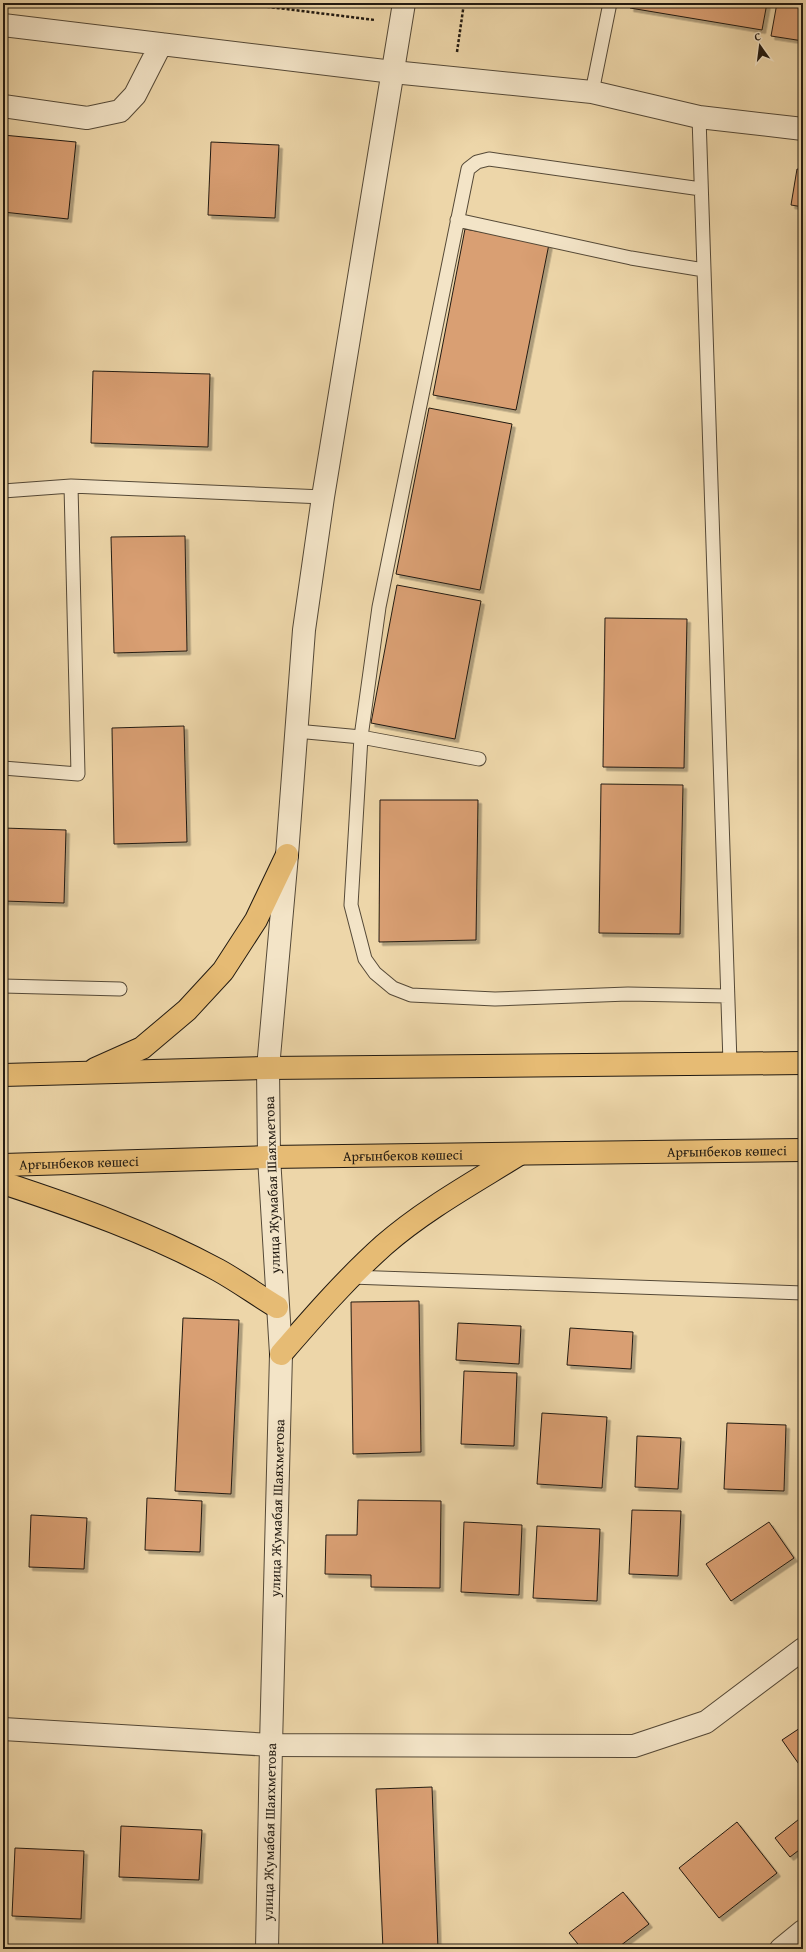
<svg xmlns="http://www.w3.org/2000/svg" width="806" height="1952" font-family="'Gentium Book Plus',serif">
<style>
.building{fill:#d99f73;stroke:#221a11;filter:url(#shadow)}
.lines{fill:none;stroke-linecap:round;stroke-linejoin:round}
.service-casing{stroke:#554937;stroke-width:15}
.minor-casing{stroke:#554937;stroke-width:24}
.tertiary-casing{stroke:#554937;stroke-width:24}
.primary-casing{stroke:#221a11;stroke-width:24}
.path{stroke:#221a11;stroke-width:2.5;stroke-dasharray:3 2;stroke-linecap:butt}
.service{stroke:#f3e4c7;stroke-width:13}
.minor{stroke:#f3e4c7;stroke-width:22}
.tertiary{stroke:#f3e4c7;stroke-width:22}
.primary{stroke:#e6bb74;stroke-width:22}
.labels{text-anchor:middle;stroke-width:3.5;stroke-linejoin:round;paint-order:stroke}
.street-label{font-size:14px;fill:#221a11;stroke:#f3e4c7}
</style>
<defs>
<filter id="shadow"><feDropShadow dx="3.5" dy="3.5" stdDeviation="0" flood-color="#0004"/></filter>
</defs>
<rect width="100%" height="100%" fill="#edd6a9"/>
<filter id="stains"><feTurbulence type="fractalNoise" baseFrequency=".005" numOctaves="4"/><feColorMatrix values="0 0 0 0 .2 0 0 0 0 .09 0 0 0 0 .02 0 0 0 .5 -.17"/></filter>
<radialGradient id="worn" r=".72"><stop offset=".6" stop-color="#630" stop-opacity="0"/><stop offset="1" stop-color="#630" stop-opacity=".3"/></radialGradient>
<!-- building -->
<path class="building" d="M631 3H767L762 30 630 8Z
M777 3H803V41L771 36Z
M3 135 76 142 68 219 3 212Z
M211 142 279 145 275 218 208 215Z
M797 169 803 170V207L791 205Z
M465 229 549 244 516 410 433 395Z
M93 371 210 374 208 447 91 443Z
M429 408 512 424 480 590 396 574Z
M185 536 187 651 114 653 111 537Z
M397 585 481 601 455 739 371 723Z
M605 618 687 619 684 768 603 767Z
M184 726 187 842 114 844 112 728Z
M601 784 683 785 680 934 599 933Z
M380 800H478L476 940 379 942Z
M3 828 66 830 64 903 3 901Z
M419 1301 421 1452 353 1454 351 1302Z
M183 1318 239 1320 231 1494 175 1491Z
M458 1323 521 1326 519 1364 456 1360Z
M570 1328 633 1332 631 1369 567 1365Z
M464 1371 517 1373 514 1446 461 1444Z
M542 1413 607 1417 602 1488 537 1484Z
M727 1423 786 1425 784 1491 724 1489Z
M637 1436 681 1438 678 1489 635 1487Z
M147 1498 202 1501 200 1552 145 1550Z
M358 1500 441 1501 440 1588 371 1587V1575L325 1574 326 1535H357Z
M632 1510 681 1511 678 1576 629 1574Z
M31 1515 87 1518 84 1569 29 1567Z
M464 1522 522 1525 519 1595 461 1592Z
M769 1522 794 1558 731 1601 706 1564Z
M537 1526 600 1529 597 1601 533 1598Z
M803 1726V1770L782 1740Z
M432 1787 438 1949H383L376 1789Z
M803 1816V1847L790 1857 775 1838Z
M737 1822 777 1873 719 1918 679 1868Z
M121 1826 202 1830 199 1880 119 1877Z
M15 1848 84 1851 81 1919 12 1916Z
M623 1892 649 1924 616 1949H582L569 1933Z"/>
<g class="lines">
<!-- service casing -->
<g class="service-casing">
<path id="service" d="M592 92 610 3
M699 117 730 1063
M701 189 489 159 477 162 468 169 379 607 361 737 351 905 365 959 375 973 393 988 411 995 495 999 628 994 727 996
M457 220 631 258 704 270
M3 491 71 486
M296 731 361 737 479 759
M3 768 78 774 71 486 323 497
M3 986 120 989
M351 1277 803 1293"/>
</g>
<!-- minor casing -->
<g class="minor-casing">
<path id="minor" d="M3 25 393 72 592 92 699 117 803 129
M3 106 87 118 120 111 135 95 161 44
M3 1729 271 1745 634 1746 706 1722 803 1649
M781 1949 803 1931"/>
</g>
<!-- tertiary casing -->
<g class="tertiary-casing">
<g id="tertiary">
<path id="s1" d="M267 1949 271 1745 281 1354 269 1157 268 1068 287 855 304 630 323 497 404 3"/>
</g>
</g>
<!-- primary casing -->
<g class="primary-casing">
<g id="primary">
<path d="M95 1069 142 1048 187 1010 223 971 256 920 287 855"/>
<path d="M3 1075 268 1068 803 1063"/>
<path id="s2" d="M3 1165 269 1157 803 1150"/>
<path d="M3 1183C76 1207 150 1233 218 1270 238 1281 257 1295 277 1307"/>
<path d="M281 1354C314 1316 346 1279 384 1245 424 1210 473 1183 518 1155"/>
</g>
</g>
<!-- path -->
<path class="path" d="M237 3 375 20
M457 52 464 3"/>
<!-- service -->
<use href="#service" class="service"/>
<!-- minor -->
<use href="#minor" class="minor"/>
<!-- tertiary -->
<use href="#tertiary" class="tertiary"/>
<!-- primary -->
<use href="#primary" class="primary"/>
</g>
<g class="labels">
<!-- street labels -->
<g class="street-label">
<text dy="5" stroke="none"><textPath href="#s2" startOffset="724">Арғынбеков көшесі</textPath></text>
<text dy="5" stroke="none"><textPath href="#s2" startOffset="400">Арғынбеков көшесі</textPath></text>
<text dy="5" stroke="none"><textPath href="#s2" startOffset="76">Арғынбеков көшесі</textPath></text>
<text transform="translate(272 1185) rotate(-92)" y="5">улица Жумабая Шаяхметова</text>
<text dy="5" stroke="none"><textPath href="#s1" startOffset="441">улица Жумабая Шаяхметова</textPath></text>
<text dy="5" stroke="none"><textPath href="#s1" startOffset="117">улица Жумабая Шаяхметова</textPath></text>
</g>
</g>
<!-- margin -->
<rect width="806" height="1952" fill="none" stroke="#edd6a9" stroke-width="16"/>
<rect x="4" y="4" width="798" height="1944" fill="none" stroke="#221a11" stroke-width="2"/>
<rect x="8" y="8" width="790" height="1936" fill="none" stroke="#221a11"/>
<!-- north arrow -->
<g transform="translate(760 46) rotate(346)" stroke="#f3e4c7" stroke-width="3" paint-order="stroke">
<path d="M0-3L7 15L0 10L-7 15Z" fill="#221a11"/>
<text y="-6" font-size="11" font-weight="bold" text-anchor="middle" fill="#221a11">С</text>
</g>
<rect width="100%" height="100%" filter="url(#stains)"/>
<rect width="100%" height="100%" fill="url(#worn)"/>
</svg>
